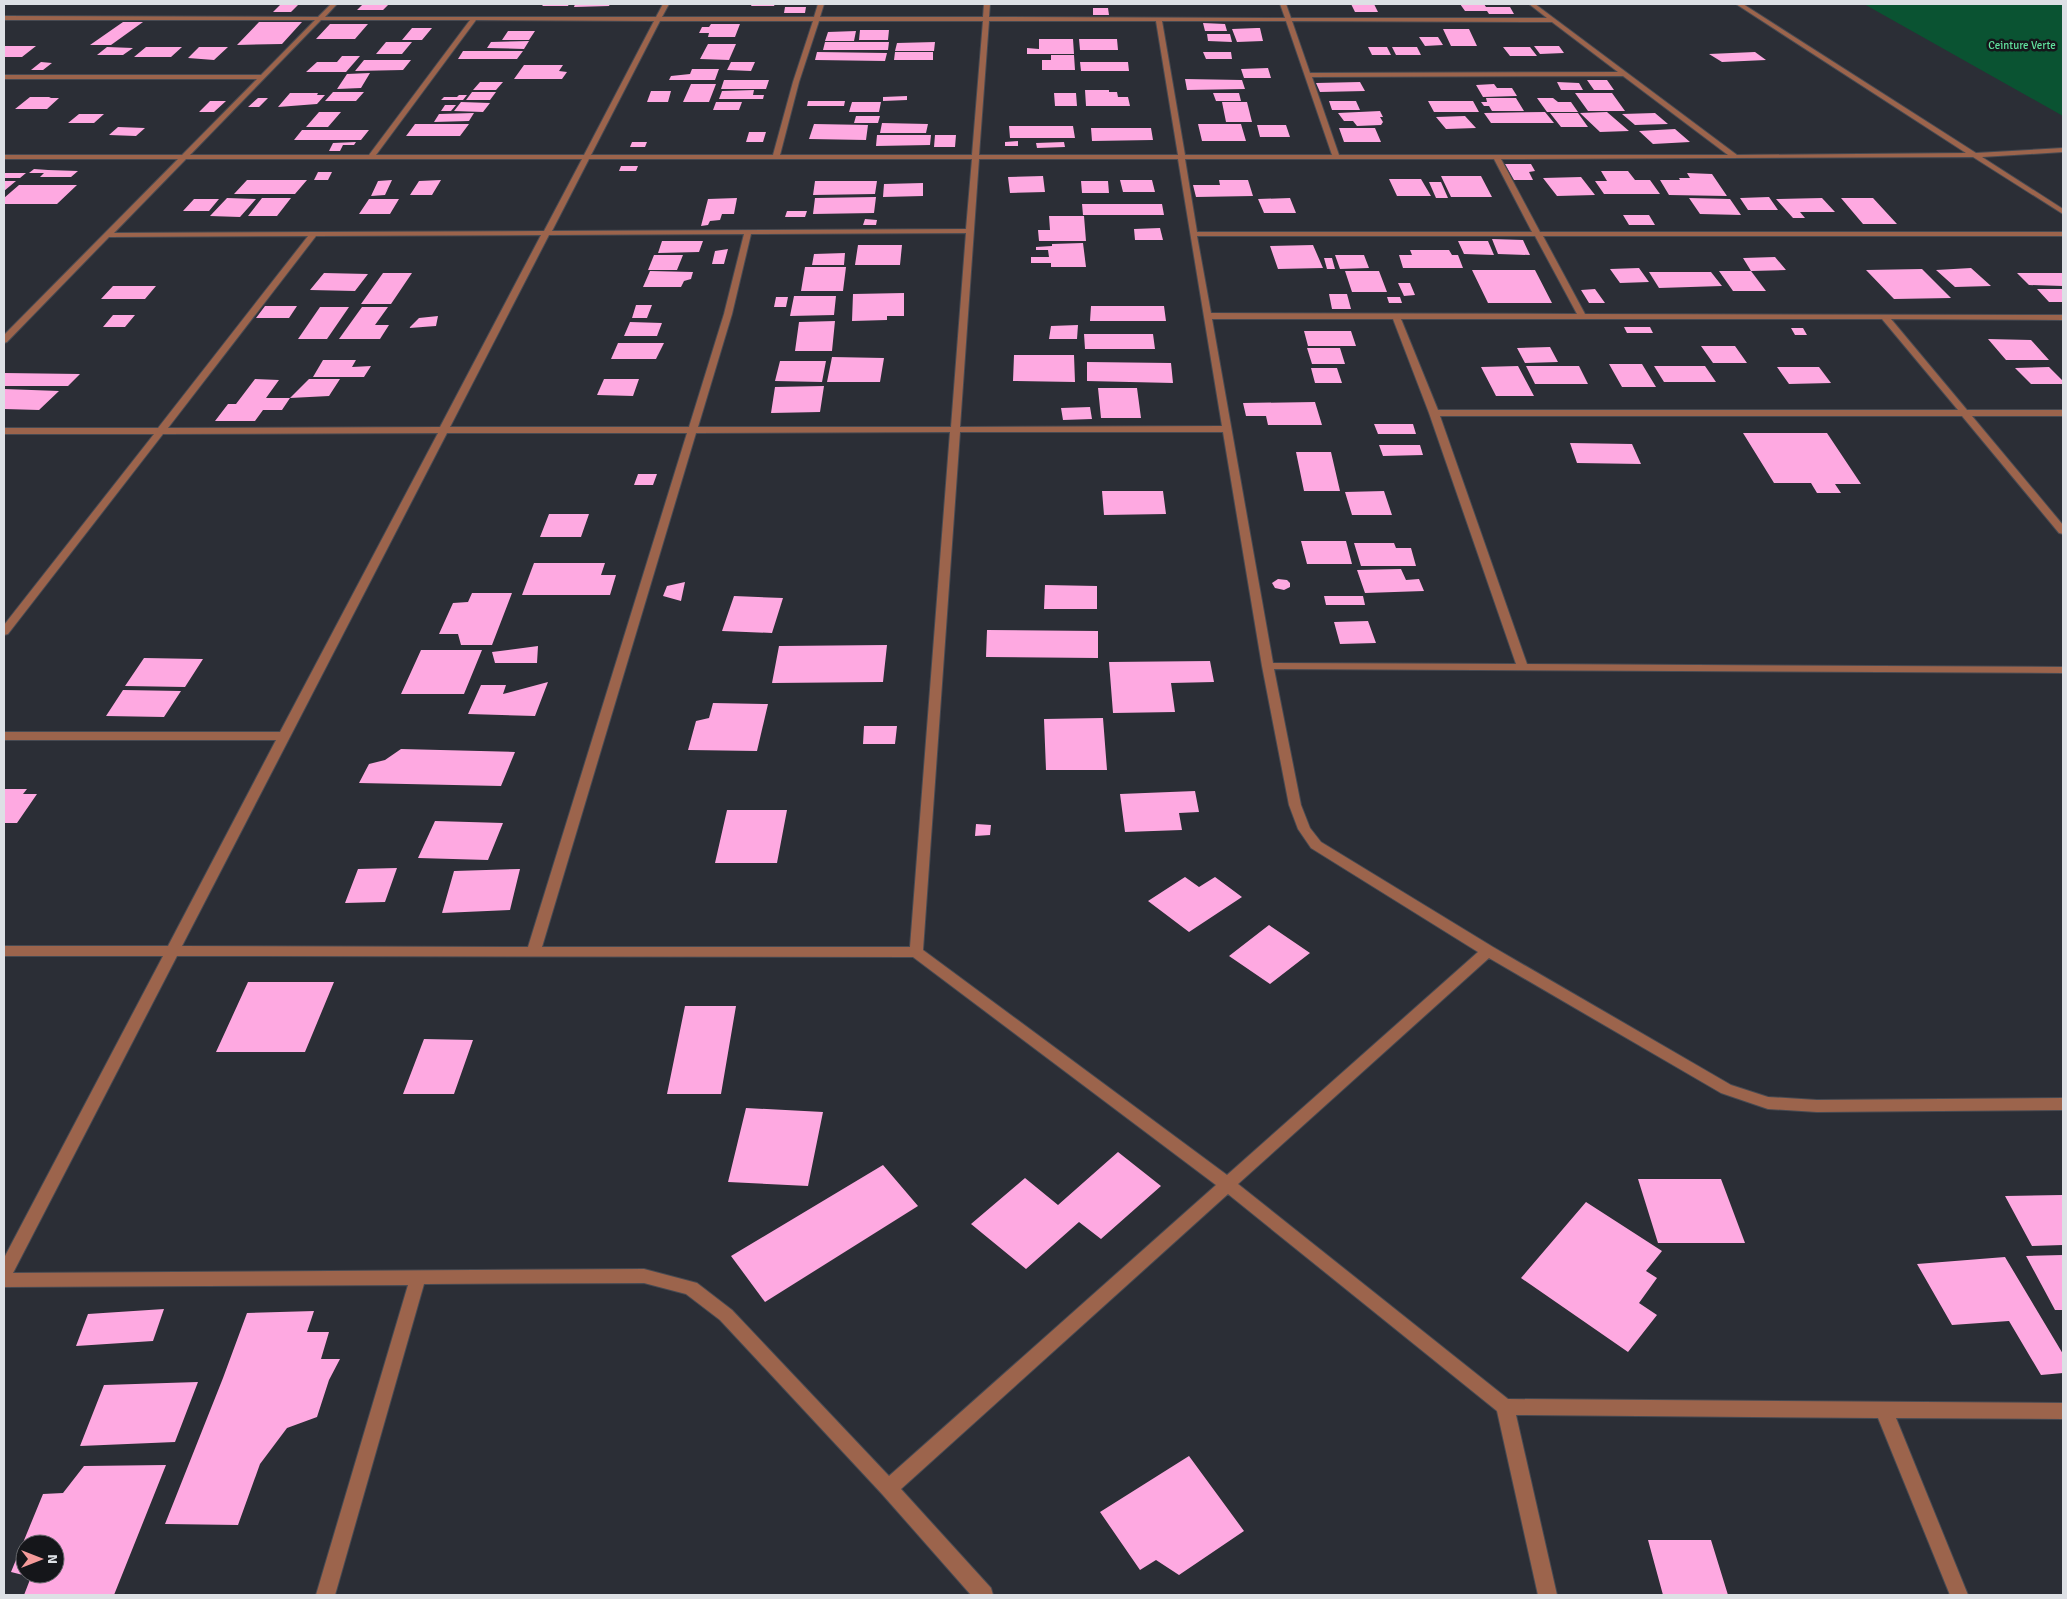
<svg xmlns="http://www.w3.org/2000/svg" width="2067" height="1599" font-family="Signika,sans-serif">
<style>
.green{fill:#0a5332}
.building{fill:#fea9e1;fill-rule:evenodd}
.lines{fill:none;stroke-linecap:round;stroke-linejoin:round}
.minor-casing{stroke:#474a52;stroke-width:2}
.minor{fill:#9c644c;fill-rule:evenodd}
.labels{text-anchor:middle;stroke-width:5;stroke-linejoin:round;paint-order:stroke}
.far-park-label{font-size:11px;fill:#60e19d;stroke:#15161a}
</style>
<rect width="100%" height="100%" fill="#2b2e36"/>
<!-- green -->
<path class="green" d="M1864 4H2063V116Z"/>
<!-- building -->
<path class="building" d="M281 4H299L291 12H273Z
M363 4H389L383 10H357Z
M544 4H569L568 6H542Z
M575 4H610L609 6 574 7Z
M752 4H775L774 6H751Z
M1351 4H1374L1378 12H1355Z
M1460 4H1484L1486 7H1510L1514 14H1489L1487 11H1465Z
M785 7H806L805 13H784Z
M1093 8H1108L1109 15H1093Z
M123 22H143L111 45H90Z
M259 22H302L282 44 237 45Z
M1203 23 1225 24 1227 31H1205Z
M330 24H368L355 39H316Z
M711 24H740L735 37H708L709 33H699L702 27H709Z
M412 28H432L422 40H402Z
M1257 28H1260L1263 41 1237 42 1232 29Z
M1443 29H1469L1477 46H1451Z
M860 30H889L888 40H859Z
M508 31H535L529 40H502Z
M856 31 854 41H825L828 32Z
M1207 34H1230L1232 42 1208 41Z
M1419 37H1438L1443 45 1425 46Z
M1039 39H1073L1074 54H1027V48L1039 49Z
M1079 39H1117L1118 50H1080Z
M529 41 524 49 487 48 491 42Z
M386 42H412L402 54H376Z
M825 42H889L888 50H823Z
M935 42 934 51H895L897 43Z
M708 44H736L729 60 700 59Z
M4 46H36L22 57H4Z
M1534 46H1559L1564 53 1540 54Z
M107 47 133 48 123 55H97Z
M146 47H182L171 57H134Z
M199 47H228L214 60 188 58Z
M1368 47H1387L1391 55H1372Z
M1392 47H1417L1421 55H1396Z
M1503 47H1530L1537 56H1510Z
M463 51H523L517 59H458Z
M817 52 887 53 885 61 815 60Z
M895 52H933V60H894Z
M1203 52H1231L1232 59H1206Z
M1755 52 1766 60 1722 62 1709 54Z
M1051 55H1074L1075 70H1042V60H1051Z
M342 56H360L346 72H306L317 62H337Z
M364 60H411L403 70 355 71Z
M41 62 52 63 43 70H31Z
M731 62H755L751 71 727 70Z
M1080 62H1128L1129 71H1081Z
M524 65H563L559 71 567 72 562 79H514Z
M1268 68 1271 78H1244L1241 69Z
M692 69H719L715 80H669L671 76 690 74Z
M370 73 361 88 337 89 347 74Z
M1185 79 1242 80 1245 89 1187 90Z
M724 80H769L766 89H721Z
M1587 80H1607L1614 90H1594Z
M480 82H503L496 90H473Z
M1360 82 1365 91 1320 92 1316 83Z
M1557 82 1579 83 1583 90H1561Z
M691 84H716L709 102H683Z
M1494 84 1497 88H1512L1517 96 1483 97 1476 85Z
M754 90 753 95H764L763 99H719L722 91Z
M1085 90H1109V92H1117L1118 97H1128L1130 106H1086Z
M651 91H671L668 102H647Z
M333 92H364L356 101H325Z
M472 92H496L490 100H466Z
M290 93H318L317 95H325L317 104 278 107Z
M1054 93H1076L1077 106H1055Z
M1213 93H1239L1241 101H1216Z
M1575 93H1612L1625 111H1588Z
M459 95H467L463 100H441L444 97H457Z
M907 96V100L883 101V97Z
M30 97H51L49 98H59L47 109H15Z
M258 98H268L259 107H248Z
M1486 98H1516L1524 111H1492L1489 106H1484L1481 102H1487Z
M1537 98H1553L1558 102H1571L1578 112H1547Z
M210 101H226L214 112H199Z
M808 101H845L844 106H807Z
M1329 101H1356L1360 110H1332Z
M1428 101H1473L1479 112H1434Z
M461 102 490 103 483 112 454 111Z
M716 102H742L739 110H713Z
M852 102H881L879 112H849Z
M1222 102H1247L1252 122H1226Z
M445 105H456L451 111H441Z
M1380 111 1383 117H1380L1383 122 1381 125 1357 126 1353 121H1344L1338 113Z
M319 112H341L328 127H306Z
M1545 112 1554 123H1491L1484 113Z
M1607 112 1629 131 1600 132 1580 113Z
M474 113 469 121 434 122 439 114Z
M1550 113H1578L1588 127H1561Z
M1655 113 1668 124 1635 125 1622 114Z
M79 114H104L94 123H68Z
M856 116H880L878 123H854Z
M1465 116 1476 128 1446 129 1436 117Z
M882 123 928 124 926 133H880Z
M415 124H469L460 136H406Z
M814 124 868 125 866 140 809 139Z
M1198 124H1241L1246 141H1202Z
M1257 125H1286L1290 137H1260Z
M1009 126H1073L1075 138H1010Z
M118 127 145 128 136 136 109 135Z
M1091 128H1151L1153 140 1092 141Z
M1339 128H1375L1381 142H1344Z
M1675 129 1690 142 1653 144 1639 131Z
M302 130H369L361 140H294Z
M749 132H766L763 142H746Z
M877 135H931L930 145 876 146Z
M935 135H956L955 147H934Z
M1018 141V146H1005V142Z
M356 142 354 145H343L340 151H329L333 143Z
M632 142H647L645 147H630Z
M1064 142 1065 147 1037 148 1036 143Z
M1505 164H1531L1535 171 1529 172 1533 180H1514Z
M621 166H638L636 171H619Z
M34 169 48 170 78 171 71 177H40L44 173H29Z
M1601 171H1628L1635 180H1650L1660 194H1604L1595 181H1607Z
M318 172H332L328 180H314Z
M4 173H26L20 178H4Z
M1687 173 1712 174 1727 196 1669 195 1660 180H1680L1679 178H1690Z
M1043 176 1045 192 1010 193 1008 177Z
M1441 176H1481L1492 197H1451Z
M1581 177 1595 195 1557 196 1543 178Z
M1389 179H1421L1431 196H1397Z
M247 180H307L295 194H234Z
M392 180 385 195 371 196 378 181Z
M441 180 432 195H410L419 181Z
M1120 180H1152L1155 192H1123Z
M1219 180H1248L1253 196 1196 197 1193 185H1220Z
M4 181H16L4 191Z
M815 181H877L875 194 813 195Z
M1081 181H1108L1109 193H1082Z
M1429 182H1441L1448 198H1436Z
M923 183V196L883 197 884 184Z
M19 185H77L57 204H4V198Z
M876 197 874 213 813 214 815 198Z
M1769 197 1778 210H1748L1740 198Z
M227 198 256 199 240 217 210 216Z
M262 198H291L277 216H248Z
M737 198 734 214H722L720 220 710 221 708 225 701 226 708 199Z
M1290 198 1296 213H1264L1258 199Z
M1689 198 1730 199 1741 215 1700 214Z
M1822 198 1835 212H1800L1805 218H1793L1776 199Z
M1841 198H1873L1897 224H1863Z
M194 199H219L209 211H183Z
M369 199H399L390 214H359Z
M1082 204H1162L1164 215H1083Z
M787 211H807L805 217H785Z
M1623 215H1649L1655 225H1629Z
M1049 216H1084L1086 241H1039L1038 230H1050Z
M865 219 877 220 876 225H863Z
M1160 228 1163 240H1135L1134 229Z
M1492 239 1523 240 1530 255 1498 254Z
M662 241H703L699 252 658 253Z
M1458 241H1488L1494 255 1464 254Z
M1083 243 1086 267H1051V263H1031V257H1049L1048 250H1036V247L1052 246V244Z
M858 245H902L900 265H855Z
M1313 245 1323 268 1278 269 1270 246Z
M728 249 724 264H712L715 251Z
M1410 250H1449L1452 255H1458L1463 268H1403L1399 255H1412Z
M845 253 844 265H812L814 254Z
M654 255H683L677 270H648Z
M1335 255H1364L1369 268 1340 269Z
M1775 257 1786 270 1751 271 1743 258Z
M1324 258H1332L1335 269H1327Z
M805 267H846L843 291H801Z
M1639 268 1649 282 1620 283 1610 269Z
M1971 268 1991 286 1955 287 1936 270Z
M1922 269 1951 298 1894 299 1866 270Z
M1472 270H1535L1552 303H1488Z
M650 271 693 272 691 279 684 281 681 287H643Z
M1345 271H1379L1387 292H1352Z
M1719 271H1751L1766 291H1733Z
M1649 272H1711L1722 286 1659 288Z
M324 273 368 274 355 291 310 290Z
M383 273H412L391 304H361Z
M2017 273H2063V286L2029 285Z
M1398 283H1410L1415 295 1404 296Z
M113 286H156L145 299H101Z
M1595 289 1605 303H1589L1581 290Z
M2037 289H2063V302H2049Z
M904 293V316H887V320L852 321 853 294Z
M1329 294H1347L1351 309H1332Z
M794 296H836L834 315 790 316Z
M776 297H788L786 307H774Z
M1387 297H1400L1402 303H1389Z
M636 305H652L647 318H632Z
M265 306H297L289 318H256Z
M1091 306H1164L1166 321H1090Z
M320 307H349L327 339H298Z
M362 307H388L375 325H389L380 339H339Z
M113 315H135L125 327H103Z
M438 316 436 326 409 328 419 318Z
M835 321 832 351H795L799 322Z
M630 322 662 323 657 336H624Z
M1078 325 1077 339H1049L1051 326Z
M1624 327H1650L1653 333H1627Z
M1791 328H1803L1807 335H1795Z
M1304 331H1351L1356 346H1308Z
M1084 334H1153L1155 349H1085Z
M1988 339 2031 340 2049 360H2006Z
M618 343H664L656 359H611Z
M1701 346H1735L1747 363H1713Z
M1550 347 1558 362 1525 363 1517 348Z
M1307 348H1340L1345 364H1312Z
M1014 355H1074L1075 382 1013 381Z
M832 357 884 358 880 382H827Z
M323 360H356L352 367 371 366 364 377H313Z
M780 361H826L822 382 775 381Z
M1087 362 1171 363 1173 383 1087 381Z
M1609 364H1642L1656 387H1622Z
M1518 366 1534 396H1496L1481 367Z
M1526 366H1579L1588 384H1535Z
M1654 366H1705L1716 382H1664Z
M1777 367H1819L1831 383 1789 384Z
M2049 367 2063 381V384H2031L2015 368Z
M1311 368H1337L1342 383H1315Z
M4 373 80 374 68 386H4Z
M255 379 279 380 266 398H290L309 379H340L329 396 290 398 282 410H263L255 421H215L228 404H236Z
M604 379H639L633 396 597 395Z
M824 386 820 412 771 413 775 387Z
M1098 388H1137L1141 418H1101Z
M4 389 59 391 39 410 4 409Z
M1315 402 1322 425H1268L1266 416H1246L1243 403Z
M1090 407 1092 419 1063 420 1061 408Z
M1374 424H1413L1416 434H1378Z
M1743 433H1827L1861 484H1835L1841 493H1817L1811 483H1774Z
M1570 443 1632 444 1641 464 1577 463Z
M1379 445H1420L1423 455 1383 456Z
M1296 452H1331L1340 491H1304Z
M638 474H657L653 485H634Z
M1102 491H1163L1166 514 1104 515Z
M1384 491 1392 515H1352L1345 492Z
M549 514H589L581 537H540Z
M1301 541H1346L1352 564H1307Z
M1354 543H1394L1396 548H1411L1416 566H1361Z
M534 563H605L601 575H616L610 595H522Z
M1401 569 1406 580 1419 579 1424 591 1365 593 1357 570Z
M1278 579 1287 580 1290 583V587L1284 590 1275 588 1272 583Z
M685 582 681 601 663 596 667 586Z
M1045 585 1097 586V609H1044Z
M472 593H512L492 645H461L458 634H439L453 603 468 602Z
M734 596 783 598 772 633 722 631Z
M1324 596H1363L1365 605H1326Z
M1368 621 1376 643 1340 644 1334 622Z
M987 630 1098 631V658L986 657Z
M887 645 883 682 772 683 779 646Z
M538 646 537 663H495L492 652Z
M421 650H482L464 694H401Z
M144 658 203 659 185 687 125 686Z
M1210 661 1214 682 1171 683 1175 712 1113 713 1109 662Z
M548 682 535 716 468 714 481 685H506L503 694Z
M123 690 181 691 164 717 106 716Z
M713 703 768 704 757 751 688 750 696 721 709 718Z
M1103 718 1107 770H1046L1044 719Z
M864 726H897L895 744H863Z
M401 749 515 752 501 786 359 783 369 764 385 760Z
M4 789H27L23 794H37L17 823H4Z
M1195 791 1199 812 1179 813 1182 830 1125 832 1120 794Z
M727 810H787L777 863H715Z
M435 821 503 823 488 860 418 858Z
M976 824 991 825 990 835 975 836Z
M397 868 385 902 345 903 358 869Z
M520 869 510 910 442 913 454 871Z
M1185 877 1199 887 1215 877 1242 897 1189 932 1148 901Z
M1269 925 1310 953 1270 984 1229 956Z
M248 982H334L305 1052H216Z
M685 1006H736L721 1094H667Z
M424 1039 473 1040 454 1094H403Z
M746 1108 823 1112 808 1186 728 1182Z
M1118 1152 1161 1186 1101 1239 1079 1222 1026 1269 971 1224 1025 1178 1058 1205Z
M883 1165 918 1206 765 1302 731 1256Z
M1638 1179H1721L1745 1243H1658Z
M2063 1195V1245L2032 1246 2005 1196Z
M1586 1202 1662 1251 1646 1271 1657 1278 1639 1303 1657 1315 1628 1352 1521 1278Z
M2063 1255V1310H2055L2026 1256Z
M2005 1257 2063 1354V1373L2041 1375 2009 1321 1952 1325 1917 1264Z
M164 1309 153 1341 76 1346 88 1314Z
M314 1311 307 1332H329L321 1359H340L329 1380 317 1417 287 1428 260 1464 238 1525 165 1524 223 1378 247 1313Z
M198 1382 175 1442 80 1446 104 1385Z
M1189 1456 1244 1531 1179 1575 1156 1560 1140 1570 1100 1512Z
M166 1465 114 1595H24L31 1577 11 1572 43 1494 63 1493 84 1466ZM25 1544H55V1574H25Z
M1648 1540H1711L1728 1595H1663Z"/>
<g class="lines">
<!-- minor casing -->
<g class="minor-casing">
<path id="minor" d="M331 4H337L325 17H656L663 4H669L662 17H814L818 4H824L820 17H983L984 4H990L989 17 1285 18 1280 4H1286L1291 18H1547L1529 4H1535L1737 155 1966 153 1736 4H1743L1976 153 2063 148V152L1982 157 2063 209V214L1973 157 1501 159 1540 232H2063V236H1543L1585 314 2063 315V320L1891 319 1967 410H2063V416H1972L2063 525V534L2059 533 1962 416H1440L1527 664 2063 667V673L1274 669 1301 805 1310 828 1321 842 1493 947 1731 1085 1768 1097 1817 1100 2063 1098V1110L1817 1112 1768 1109 1721 1093 1489 958 1238 1184 1508 1399 2063 1403V1419L1896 1418 1968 1595H1950L1878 1418 1516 1415 1557 1595H1538L1497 1411 1228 1194 901 1489 991 1588 993 1595H971L882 1494 720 1320 686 1294 644 1283 424 1284 335 1595H316L408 1285 4 1287V1258L163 956H4V946H168L276 740H4V732H280L438 433 163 434 8 634 4 635V625L154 434H4V428H158L308 236 109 237 7 342 4 343V335L178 159H4V155H182L257 79H4V75H261L315 20H4V16L318 17ZM321 20H470L369 155H190ZM476 20 654 21 584 155H376ZM660 21H813L793 82 773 155H591ZM819 21H983L972 155H780L799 82ZM989 21H1156L1178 155H979ZM1162 21H1286L1332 155H1185ZM1292 21 1552 22 1618 72 1310 73ZM1623 76 1728 155H1339L1312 77ZM186 159H582L544 231 114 233ZM589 159H972L966 229 552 231ZM979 159H1178L1222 426 960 427ZM1185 159H1494L1532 232H1197ZM966 233 951 427H698L732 314 751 234ZM744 234 724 314 689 427H450L549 235ZM541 235 440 427 168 428 316 236ZM1197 236H1535L1577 314 1211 313ZM1212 319H1393L1429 413 1516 664 1273 663ZM1401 319H1882L1958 410H1438ZM950 432 910 947H542L696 433ZM960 432H1223L1262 666 1289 805 1298 829 1311 848 1478 952 1227 1175 923 950ZM447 433H687L528 947 182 946ZM177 956 913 957 1216 1185 889 1476 732 1310 697 1283 644 1269 13 1273Z"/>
</g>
<!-- minor -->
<use href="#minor" class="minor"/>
</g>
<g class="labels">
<!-- far-park labels -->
<g class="far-park-label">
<text x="2022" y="49">Ceinture Verte</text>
</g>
</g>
<!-- border -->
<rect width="2067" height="1599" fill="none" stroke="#dde0e5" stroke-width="10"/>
<!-- north arrow -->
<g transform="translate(40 1559) rotate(90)"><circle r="24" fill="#15161a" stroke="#65676b"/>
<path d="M0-4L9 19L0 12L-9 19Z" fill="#f59b9b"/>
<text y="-8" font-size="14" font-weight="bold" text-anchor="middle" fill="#dde0e5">N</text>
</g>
</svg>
